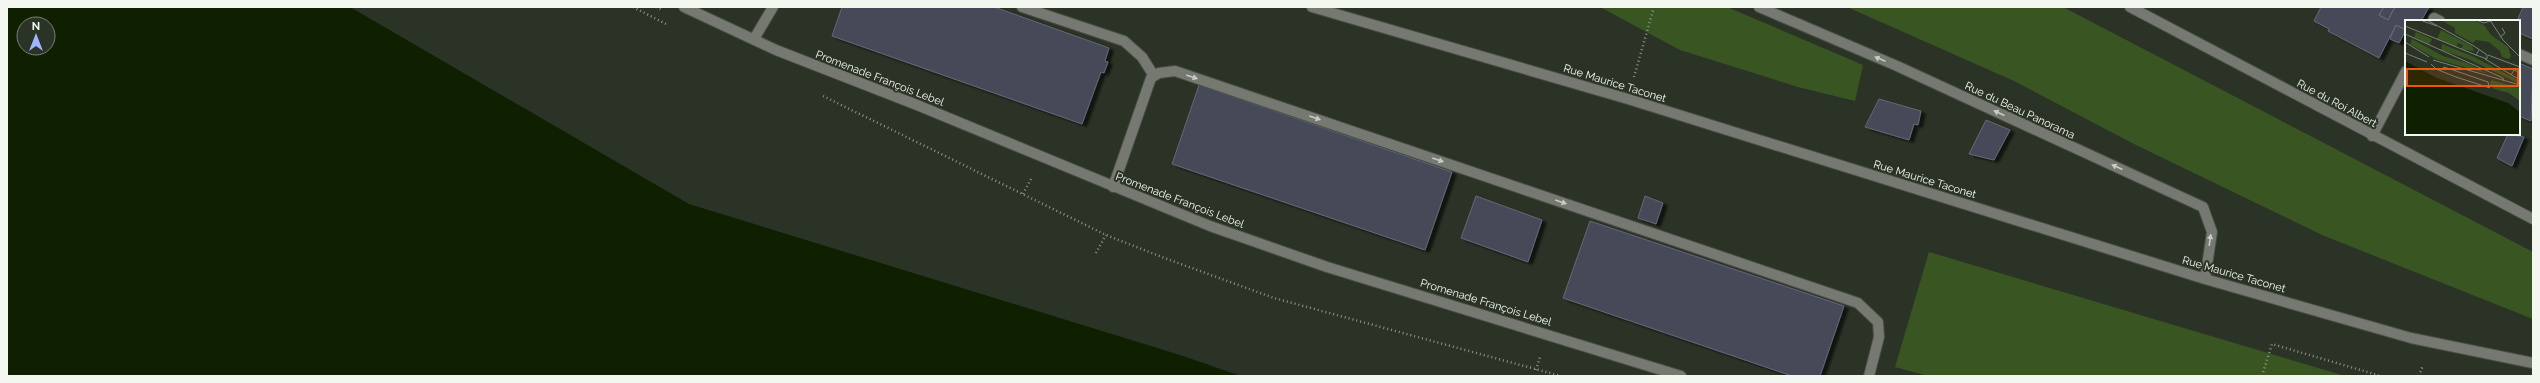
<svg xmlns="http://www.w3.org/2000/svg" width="2540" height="383" font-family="Raleway,sans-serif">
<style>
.green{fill:#395622}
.water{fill:#0e2000;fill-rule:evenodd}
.building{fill:#454a58;stroke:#636877;filter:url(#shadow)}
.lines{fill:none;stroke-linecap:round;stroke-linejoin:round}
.minor-casing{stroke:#474e42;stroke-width:12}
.path{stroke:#8e948a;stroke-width:2.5;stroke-dasharray:1 3;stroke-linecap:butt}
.minor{stroke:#757972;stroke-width:10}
.oneway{fill:#c6cbc3}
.labels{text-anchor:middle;stroke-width:4;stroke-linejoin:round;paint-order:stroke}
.street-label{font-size:11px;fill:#f2f7ef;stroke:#2b3326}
.inset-road{fill:none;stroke:#7b8176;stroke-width:1}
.view{fill:#e8590c;fill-opacity:0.15;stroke:#e8590c;stroke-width:2}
.inset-edge{fill:none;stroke:#f2f7ef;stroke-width:2}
</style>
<defs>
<filter id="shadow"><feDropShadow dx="4.5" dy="2.5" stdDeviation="1" flood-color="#0009"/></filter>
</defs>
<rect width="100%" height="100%" fill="#2b3326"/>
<!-- green -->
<path class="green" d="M1600 7H1727L1863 65 1855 101 1798 87 1680 50Z
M1847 7H2063L2533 252V319L2322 235 2134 144 2014 81Z
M1929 252 2345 376H1928L1895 367Z"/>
<!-- water -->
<path class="water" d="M7 7H350L689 204 1180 355 1241 376H7ZM24 24H48V48H24Z"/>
<!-- building -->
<path class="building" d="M842 7H994L1109 48 1105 61 1108 62 1104 73 1101 72 1082 124 832 36Z
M2321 7H2384L2379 15 2388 20 2395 7H2429L2421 21H2406V30L2396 25 2379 58 2328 31 2329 29 2314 21Z
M2384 7H2395L2388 20 2379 15Z
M2523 7H2533V39L2519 33V21H2517Z
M2396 25 2406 30 2399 43 2390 39Z
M2519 63 2533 69 2531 121 2519 116Z
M1199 85 1452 172 1425 250 1172 164Z
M1879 99 1921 111 1918 125 1914 124 1909 140 1865 127Z
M1986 120 2010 130 1994 160 1969 154Z
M2508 134 2524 137 2512 166 2497 158Z
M1476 196 1542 220 1528 262 1461 238Z
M1645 196 1663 203 1656 224 1638 218Z
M1590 221 1844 306 1820 376H1792L1563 298Z"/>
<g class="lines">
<!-- minor casing -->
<g class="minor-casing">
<path id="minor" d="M684 7 776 50 917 105 1210 226 1327 267 1681 376
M1022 7 1124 41 1142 57 1154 76
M1312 7 1628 99 2205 279 2411 338 2533 363
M1759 7 1897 66 2203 207 2212 232 2205 279
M2130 7 2533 219
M2433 21 2434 18 2440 21
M754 39 773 7
M2519 54 2533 60
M2372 136 2406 71
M1113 187 1151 78 1159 73 1175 71 1858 303 1878 322 1879 337 1869 376"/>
</g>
<!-- path -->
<path class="path" d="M633 7 666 24
M656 7 662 10
M1634 77 1654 7
M823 96 1106 235 1167 259 1274 298 1561 376
M1023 194 1032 177
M1096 253 1106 235
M1536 370 1540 357
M2262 376 2272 344 2381 376
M2419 376 2423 365"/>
<!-- minor -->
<use href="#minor" class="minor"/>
</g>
<!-- one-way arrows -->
<defs><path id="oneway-solid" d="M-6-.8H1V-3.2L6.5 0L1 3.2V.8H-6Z"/></defs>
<g class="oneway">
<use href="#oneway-solid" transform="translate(1880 59) rotate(-157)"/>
<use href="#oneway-solid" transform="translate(1192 77) rotate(19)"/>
<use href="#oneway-solid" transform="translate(1999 113) rotate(-155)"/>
<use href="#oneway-solid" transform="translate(1315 118) rotate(19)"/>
<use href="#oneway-solid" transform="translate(1438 160) rotate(19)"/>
<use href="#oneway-solid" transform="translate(2117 167) rotate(-155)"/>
<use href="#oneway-solid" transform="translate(1561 202) rotate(19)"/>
<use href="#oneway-solid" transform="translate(2210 240) rotate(-82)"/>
</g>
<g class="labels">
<!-- street labels -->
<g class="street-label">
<text transform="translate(880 78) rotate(21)" y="4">Promenade François Lebel</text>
<text transform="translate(1615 83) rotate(17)" y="4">Rue Maurice Taconet</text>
<text transform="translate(2337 103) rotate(28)" y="4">Rue du Roi Albert</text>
<text transform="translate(2020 110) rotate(25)" y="4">Rue du Beau Panorama</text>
<text transform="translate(1925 179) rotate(17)" y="4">Rue Maurice Taconet</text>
<text transform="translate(1180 200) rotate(21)" y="4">Promenade François Lebel</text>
<text transform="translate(2234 274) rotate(16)" y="4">Rue Maurice Taconet</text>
<text transform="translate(1486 302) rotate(17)" y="4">Promenade François Lebel</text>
</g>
</g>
<!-- overview -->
<g transform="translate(2405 20)">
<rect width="115" height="115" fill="#2b3326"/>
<path d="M36 0H68L79 5 86 15 103 27 106 36 104 39 97 37 95 31 84 22 71 20 68 23 50 13V8ZM36 10 67 26 69 31 56 29 58 25 53 23 51 27 32 19ZM11 12 27 19 24 25 9 17ZM7 19 38 36 62 43 83 54 31 39 5 24ZM37 24 67 36 115 61V64L63 39 36 30ZM86 60 115 68V81L104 73 89 69 85 65Z" fill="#395622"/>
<path d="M0 41 32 58 103 83 115 92V115H0Z" fill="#0e2000"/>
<path class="inset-road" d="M15 0 32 6M22 0 69 26 82 35V39L71 35 74 30M71 0 79 3 89 0M85 0 98 20 115 37M0 6 71 35M0 14 98 58 99 61M95 17 100 13 97 8M0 22 24 37M0 33 22 42M83 35 115 47M80 39 115 60M28 40 115 65M26 44 31 49 51 57 85 68M35 51 39 47 51 51 83 62 84 67M106 55 109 50 115 53"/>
<path class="view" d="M2 49H113V66H2Z"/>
<rect width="115" height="115" class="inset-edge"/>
</g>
<!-- border -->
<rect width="2540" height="383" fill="none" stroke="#f2f7ef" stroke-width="16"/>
<!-- north arrow -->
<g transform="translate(36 36)"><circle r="19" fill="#2b3326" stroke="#7b8176"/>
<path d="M0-3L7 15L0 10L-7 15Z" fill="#9eb4fd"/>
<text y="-6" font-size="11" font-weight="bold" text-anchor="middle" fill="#f2f7ef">N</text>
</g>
</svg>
